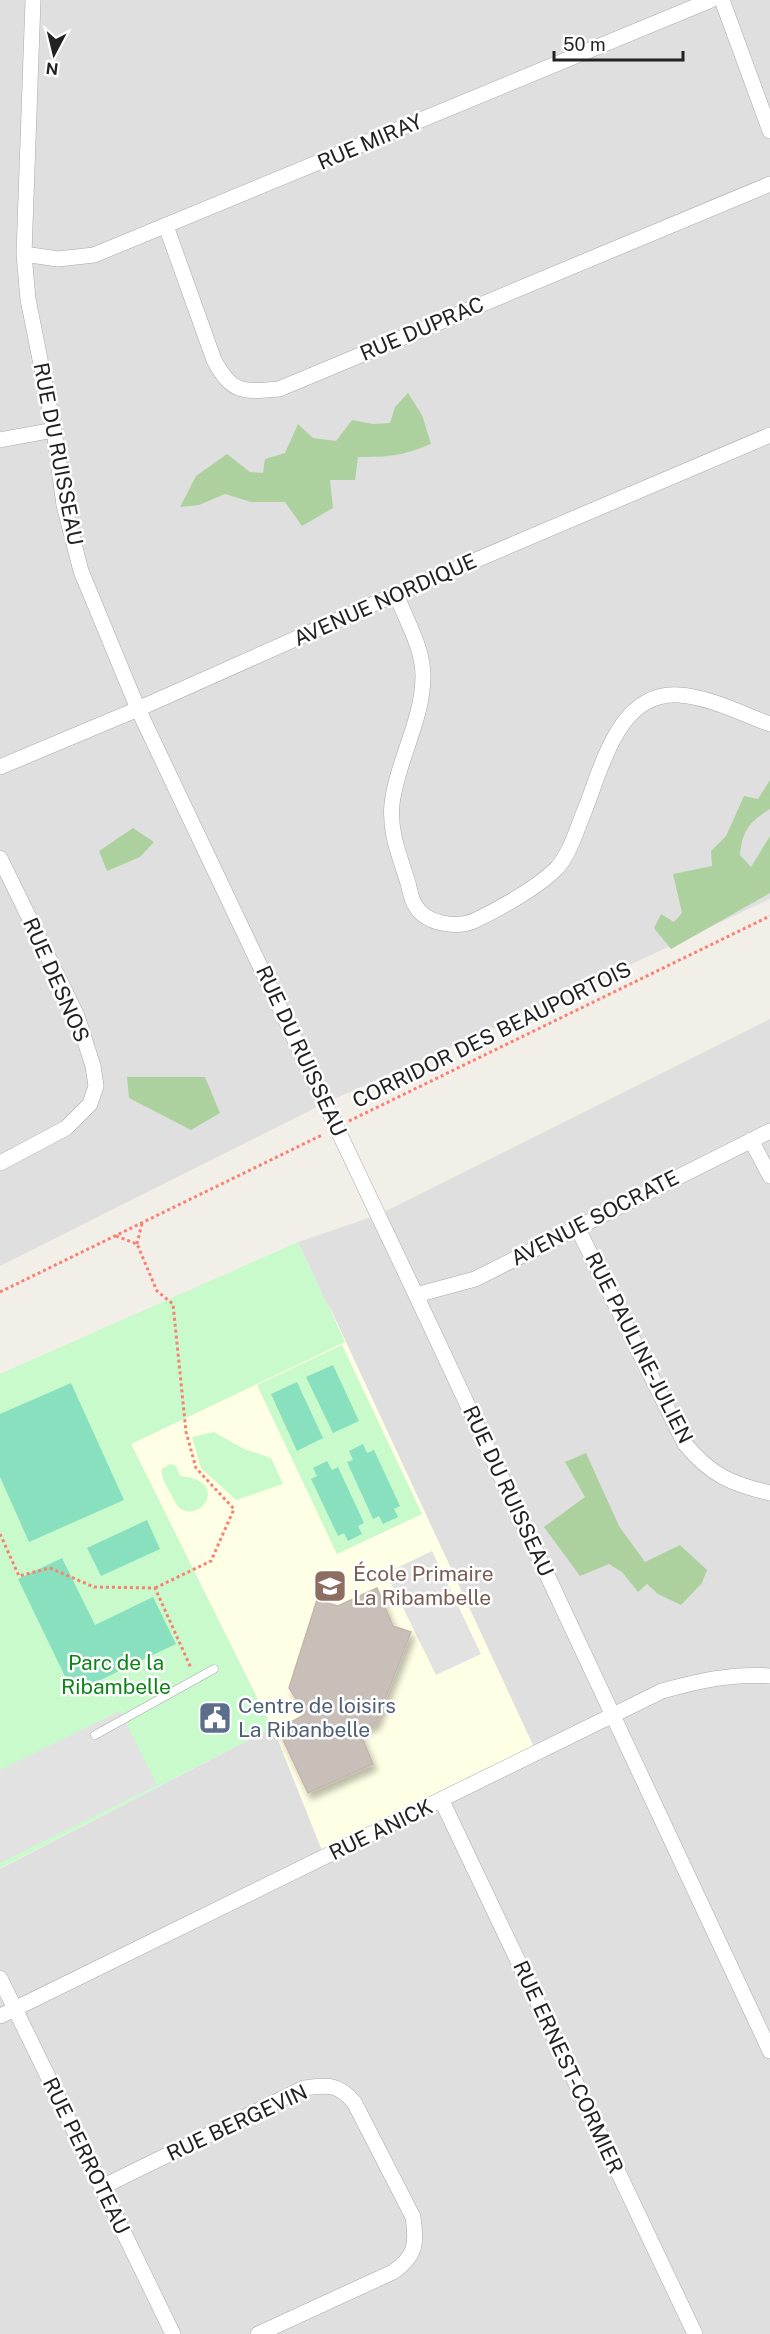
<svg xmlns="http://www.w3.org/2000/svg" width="770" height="2334" font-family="'Public Sans',sans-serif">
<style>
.residential{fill:#e0dfdf}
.education{fill:#ffffe5}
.forest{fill:#add19e}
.park{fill:#c8facc}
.pitch{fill:#88e0be}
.parking{fill:#e2e2e2}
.building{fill:#c7bfb8;stroke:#c4b6ab;stroke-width:1.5;filter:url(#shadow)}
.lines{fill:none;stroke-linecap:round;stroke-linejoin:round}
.service-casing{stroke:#a9a9a9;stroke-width:9}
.minor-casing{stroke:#a9a9a9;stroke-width:16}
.path{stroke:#fa8072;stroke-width:3;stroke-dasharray:3 3;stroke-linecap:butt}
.service{stroke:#fff;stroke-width:8}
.minor{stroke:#fff;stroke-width:15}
.labels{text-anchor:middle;stroke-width:5;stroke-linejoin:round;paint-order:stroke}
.street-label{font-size:21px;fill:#222;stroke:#fff}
.education-label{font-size:21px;fill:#785e54;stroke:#fff;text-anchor:start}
.park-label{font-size:21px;fill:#0c8416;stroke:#fff}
.service-label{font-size:21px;fill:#4e5e75;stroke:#fff;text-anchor:start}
</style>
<defs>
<filter id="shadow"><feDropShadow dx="3.5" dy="6" stdDeviation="3" flood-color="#0004"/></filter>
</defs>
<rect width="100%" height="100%" fill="#f2efe9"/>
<!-- residential -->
<path class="residential" d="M0 0H770V899L526 1014 325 1103 0 1266Z
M770 1019V2334H0V1869L272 1728 275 1733 537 1754 298 1242 378 1215Z"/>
<!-- education -->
<path class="education" d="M327 1301 537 1754 325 1858 275 1733 131 1444 344 1342Z"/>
<!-- forest -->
<path class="forest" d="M408 393 422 415 431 444C402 456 389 457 358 457L355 480H330L333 508 302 526 285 502H251L225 494 199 505 180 507 196 476 227 454 250 472 263 473 265 459 285 453 298 424 313 438 336 441 352 420 373 424 390 423 395 407Z
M770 780V809C748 823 743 830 740 855L751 867 770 836V893L671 949 654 928 661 914 674 922 682 913 673 874 712 866 711 851 726 836 744 796 758 799Z
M133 828 154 842 140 857 107 871 99 851Z
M127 1077H205L220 1113 191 1130 129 1098Z
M586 1453 619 1526 645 1562 680 1545 707 1570 702 1583 681 1605 658 1594 647 1584 638 1592 622 1572 609 1564 580 1576 544 1527 585 1497 565 1462Z"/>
<!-- park -->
<path class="park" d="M298 1242 345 1342 131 1444 272 1728 0 1868V1374Z
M342 1345 422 1514 337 1554 257 1385Z
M214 1432 244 1449 271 1458 283 1484 236 1500 201 1468 192 1437Z
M170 1464 176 1466 180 1476C229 1480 203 1522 181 1509 176 1506 174 1499 171 1494 166 1485 161 1479 162 1469Z"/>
<!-- pitch -->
<path class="pitch" d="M333 1365 359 1421 333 1433 306 1377Z
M297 1382 323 1438 297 1451 271 1394Z
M71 1383 124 1500 29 1542 0 1477V1414Z
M363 1444 367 1453 374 1450 400 1506 394 1509 398 1517 383 1524 379 1516 373 1519 347 1462 353 1460 349 1451Z
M327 1461 332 1470 338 1467 364 1523 358 1526 362 1534 348 1541 344 1533 338 1536 311 1479 317 1476 313 1468Z
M147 1520 160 1549 101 1576 87 1548Z
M62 1558 95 1625 153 1597 176 1644 73 1693 18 1579Z"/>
<!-- parking -->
<path class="parking" d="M432 1551 481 1654 436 1675 386 1573Z
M120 1711 157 1785 0 1863V1770Z"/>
<!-- building -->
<path class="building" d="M377 1588 393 1626 411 1632 376 1723 359 1730 373 1764 308 1793 278 1729 306 1714 289 1688 317 1600 338 1606Z"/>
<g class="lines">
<!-- service casing -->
<g class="service-casing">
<path id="service" d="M95 1735 214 1669"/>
</g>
<!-- minor casing -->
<g class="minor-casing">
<path id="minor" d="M33 0 24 254 28 299 54 430 64 505 81 571 138 709 416 1295 770 2051
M722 0 770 131
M166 226 214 360C232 394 243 392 279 389L770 184
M24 254 58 259 94 255 711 0
M0 440 54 430
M396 594C406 620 423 648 423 676 423 720 397 761 392 804 389 832 400 857 408 883 410 890 411 899 415 905 425 924 457 929 476 920 499 909 538 887 556 869 570 854 576 831 584 812 602 768 618 691 679 695 710 697 742 714 770 724
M0 767 138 709 396 594 770 435
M0 858 77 1016 93 1066 96 1086 90 1104 66 1128 0 1163
M751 1140 770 1176
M577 1227 685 1444C711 1475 731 1484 770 1493
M416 1295 475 1279 770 1131
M442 1801 695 2334
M0 1978 173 2334
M0 2016 662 1691C698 1681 732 1673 770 1676
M102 2187 304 2088C328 2085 337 2083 354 2102L413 2217C417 2244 416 2256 393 2272L258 2334"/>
</g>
<!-- path -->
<path class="path" d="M349 1121 770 916
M116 1236 137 1244 157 1291 173 1304 186 1432 196 1468 234 1509 211 1561 155 1588
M137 1244 142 1223
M0 1292 322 1135
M0 1534 19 1576 50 1568 94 1587 155 1588 191 1668"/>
<!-- service -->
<use href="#service" class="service"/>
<!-- minor -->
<use href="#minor" class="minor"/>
</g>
<!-- icons -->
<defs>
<g id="school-square" transform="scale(1.725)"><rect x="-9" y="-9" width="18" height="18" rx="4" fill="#8d6e63" stroke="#fff"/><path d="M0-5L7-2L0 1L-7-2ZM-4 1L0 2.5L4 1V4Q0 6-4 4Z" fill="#fff"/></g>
<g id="civic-square" transform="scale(1.725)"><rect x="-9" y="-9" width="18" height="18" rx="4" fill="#5c6f8a" stroke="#fff"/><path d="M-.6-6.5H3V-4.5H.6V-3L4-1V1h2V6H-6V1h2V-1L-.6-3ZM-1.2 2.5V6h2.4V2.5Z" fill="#fff"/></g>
</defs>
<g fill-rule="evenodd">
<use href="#school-square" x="330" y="1586"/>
<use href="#civic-square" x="215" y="1718"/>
</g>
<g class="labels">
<!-- street labels -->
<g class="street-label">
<text transform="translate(370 142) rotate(-23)" y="7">RUE MIRAY</text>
<text transform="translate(422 329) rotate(-23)" y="7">RUE DUPRAC</text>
<text transform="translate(58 454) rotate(79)" y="7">RUE DU RUISSEAU</text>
<text transform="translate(385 600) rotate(-24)" y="7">AVENUE NORDIQUE</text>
<text transform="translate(56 980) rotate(66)" y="7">RUE DESNOS</text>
<text transform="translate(492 1035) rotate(-26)" y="7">CORRIDOR DES BEAUPORTOIS</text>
<text transform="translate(301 1051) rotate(65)" y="7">RUE DU RUISSEAU</text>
<text transform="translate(595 1218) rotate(-27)" y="7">AVENUE SOCRATE</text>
<text transform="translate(639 1348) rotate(63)" y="7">RUE PAULINE-JULIEN</text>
<text transform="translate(508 1491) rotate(65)" y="7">RUE DU RUISSEAU</text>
<text transform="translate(381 1830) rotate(-26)" y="7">RUE ANICK</text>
<text transform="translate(568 2067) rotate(65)" y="7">RUE ERNEST-CORMIER</text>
<text transform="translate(237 2123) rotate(-25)" y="7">RUE BERGEVIN</text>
<text transform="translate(86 2156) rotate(64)" y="7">RUE PERROTEAU</text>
</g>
<!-- education labels -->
<g class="education-label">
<text x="353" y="1581">École Primaire<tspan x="353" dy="24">La Ribambelle</tspan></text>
</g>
<!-- park labels -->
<g class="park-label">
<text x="116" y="1670">Parc de la<tspan x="116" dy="24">Ribambelle</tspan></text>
</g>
<!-- service labels -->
<g class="service-label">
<text x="238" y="1713">Centre de loisirs<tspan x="238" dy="24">La Ribanbelle</tspan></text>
</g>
</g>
<!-- north arrow -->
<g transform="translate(54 54) rotate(187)" stroke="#ffffff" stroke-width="4.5" paint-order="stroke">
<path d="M0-4.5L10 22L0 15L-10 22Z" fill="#222222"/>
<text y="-9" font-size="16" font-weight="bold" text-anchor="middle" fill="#222222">N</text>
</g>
<!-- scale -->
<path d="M554 51v9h129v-9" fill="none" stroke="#222222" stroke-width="3"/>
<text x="563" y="51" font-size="18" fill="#222222" stroke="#ffffff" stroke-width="4.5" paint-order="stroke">50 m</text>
</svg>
